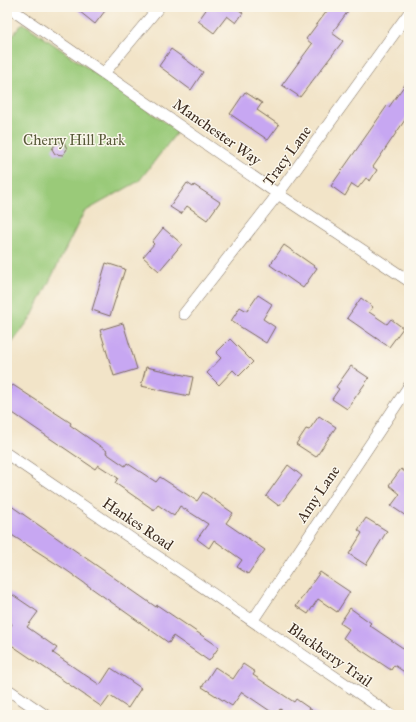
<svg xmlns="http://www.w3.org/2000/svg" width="416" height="722" font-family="'IM FELL Great Primer',serif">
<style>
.green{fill:#9aca79;stroke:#6a7a4c}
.building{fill:#c7a7f2}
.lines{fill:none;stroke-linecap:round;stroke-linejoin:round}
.street-casing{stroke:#7b6b5a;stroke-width:12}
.street{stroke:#fff;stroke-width:11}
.labels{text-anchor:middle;stroke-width:3;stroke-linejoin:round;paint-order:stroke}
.street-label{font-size:15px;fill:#3b2a1e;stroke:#fbf7ec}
.park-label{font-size:15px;fill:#585a39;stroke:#fbf7ec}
</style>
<rect width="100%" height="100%" fill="#fbf7ec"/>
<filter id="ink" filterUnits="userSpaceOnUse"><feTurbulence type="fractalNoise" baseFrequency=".025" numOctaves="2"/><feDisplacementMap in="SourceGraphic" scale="8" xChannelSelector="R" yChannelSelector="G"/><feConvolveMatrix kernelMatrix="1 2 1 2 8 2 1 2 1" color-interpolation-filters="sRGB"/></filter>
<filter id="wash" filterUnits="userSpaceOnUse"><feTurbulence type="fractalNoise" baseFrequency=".012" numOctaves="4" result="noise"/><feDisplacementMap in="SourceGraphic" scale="16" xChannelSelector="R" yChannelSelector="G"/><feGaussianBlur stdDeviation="0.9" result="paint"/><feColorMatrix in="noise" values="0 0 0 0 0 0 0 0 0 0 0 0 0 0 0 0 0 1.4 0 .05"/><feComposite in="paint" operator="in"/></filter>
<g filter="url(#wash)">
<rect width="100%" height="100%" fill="#f2e4c8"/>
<!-- green -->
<path class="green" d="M23 23 178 131 139 181 84 212 32 316 7 350V42Z"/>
<g id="blocks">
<!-- building -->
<path class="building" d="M74 7H108L95 24Z
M208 7H235L243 13 236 23 227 16 214 33 198 21Z
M330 7H351L332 33 343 41 300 97 282 85 312 44 306 39Z
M171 49 203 72 191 90 159 66Z
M409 79V114L373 167 377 170 370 181 366 178 358 188 352 184 345 196 331 186 387 106 389 107Z
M245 92 262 103 257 110 279 125 268 140 230 114Z
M57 142H64L67 149 63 155 55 154 52 149Z
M187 183 193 187 194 185 220 202 207 220 187 206 181 214 170 207Z
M163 228 182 244 159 271 143 257 154 244 152 242Z
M284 245 317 268 303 288 270 265Z
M106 263 125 269 110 316 92 310Z
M258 295 272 304 263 319 275 327 266 343 231 321 240 307 247 311Z
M361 298 373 307 369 312 387 324 391 319 403 328 389 347 347 318Z
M123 323 137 369 114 376 100 330Z
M230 339 253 362 239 376 233 370 219 385 207 373 221 358 216 353Z
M351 366 369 378 347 409 332 399 339 389 336 387Z
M146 367 193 377 189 396 141 386Z
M13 385 71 423 70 425 107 451 106 453 125 466 127 463 156 482 160 477 197 501 203 492 233 513 226 523 265 550 248 574 237 567 242 560 214 540 209 548 197 539 208 524 180 506 174 516 158 505 154 510 115 483 118 478 98 465 95 469 7 409V393Z
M319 416 336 427 316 457 296 444 306 429 309 430Z
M288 465 302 476 279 506 266 496Z
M401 469 409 475V518L391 506 400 494 389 485Z
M7 503 156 607 157 605 219 647 209 661 173 636 169 643 66 570 7 532Z
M366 518 387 531 366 565 349 554 362 533 358 530Z
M320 572 350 592 337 612 318 599 308 614 296 606Z
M7 591 38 612 27 627 57 648 53 653 100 685 111 668 141 688 128 708 110 696 102 707 7 642V632L12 624 7 620Z
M350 608 371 623 369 625 409 652V675L394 665 391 670 343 638 349 629 340 623Z
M243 664 255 672 253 675 294 702 296 699 319 715H289L280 709 276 715 242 692 232 706 202 687 215 667 233 679Z"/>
</g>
</g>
<g filter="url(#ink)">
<use href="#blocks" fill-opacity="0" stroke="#7b6b5a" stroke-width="1"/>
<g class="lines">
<!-- street casing -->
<g class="street-casing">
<path id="street" d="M8 7 278 194 409 281
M105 72 159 7
M184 314 278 194 409 13
M7 454 391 715
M253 620 409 386
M7 689 45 715"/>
</g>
<!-- street -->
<use href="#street" class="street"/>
</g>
</g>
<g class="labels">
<!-- street labels -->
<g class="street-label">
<text transform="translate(217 132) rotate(35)" y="5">Manchester Way</text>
<text transform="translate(287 156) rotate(-54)" y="5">Tracy Lane</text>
<text transform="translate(318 494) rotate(-56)" y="5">Amy Lane</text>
<text transform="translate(138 524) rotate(34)" y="5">Hankes Road</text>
<text transform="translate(330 655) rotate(35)" y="5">Blackberry Trail</text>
</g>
<!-- park labels -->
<g class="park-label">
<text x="74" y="145">Cherry Hill Park</text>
</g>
</g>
<!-- margin -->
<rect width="416" height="722" fill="none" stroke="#fbf7ec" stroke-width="24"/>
</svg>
